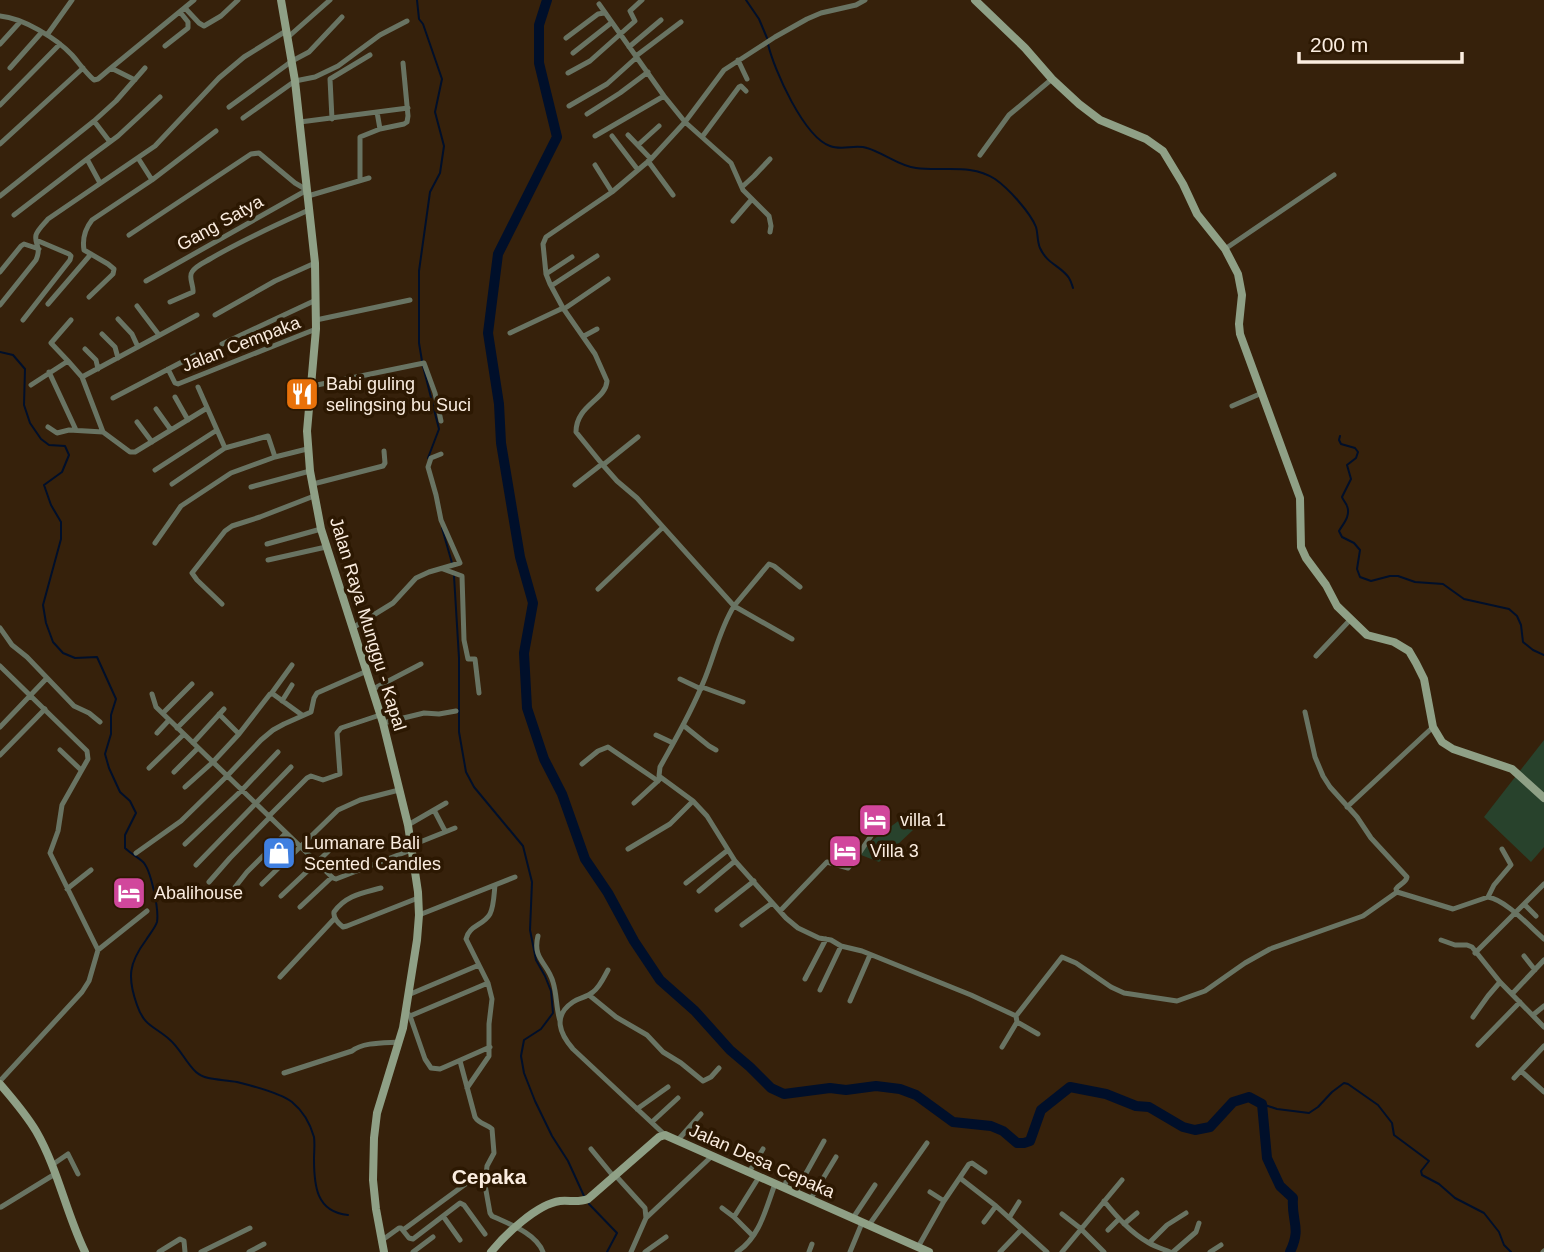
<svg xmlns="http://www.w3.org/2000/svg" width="1544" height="1252" font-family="Helvetica,sans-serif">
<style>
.green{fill:#28422c}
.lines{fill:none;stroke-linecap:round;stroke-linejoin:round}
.stream{stroke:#000f2a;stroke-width:2}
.river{stroke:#000f2a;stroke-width:10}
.street{stroke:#697463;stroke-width:5}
.secondary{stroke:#8fa086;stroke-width:8}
.labels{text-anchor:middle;stroke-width:7;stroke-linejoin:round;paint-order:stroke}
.street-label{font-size:18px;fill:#fbede0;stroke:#2c1802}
.poi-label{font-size:18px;fill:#fbede0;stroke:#2c1802;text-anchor:start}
.quarter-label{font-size:21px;font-weight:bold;fill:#fbede0;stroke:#2c1802}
</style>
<rect width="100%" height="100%" fill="#36210b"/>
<!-- green -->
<path class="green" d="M1544 740V847L1531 862 1484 817Z
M901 819 913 830 879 862 861 855 862 848Z"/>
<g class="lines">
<!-- stream -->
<path class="stream" d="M417 0 419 19 423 24 442 79 435 112 444 146 440 173 430 192 419 271V343L422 361
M746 0 759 19 767 38
M768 44C774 70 804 137 830 146 842 151 855 144 867 148 884 153 899 166 916 168 943 172 970 163 995 179 1008 188 1030 212 1036 227 1038 233 1037 241 1040 248 1047 264 1061 266 1069 278 1071 281 1072 285 1073 288
M0 352 13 355 25 369 24 405 30 423 41 439 49 445 65 446 69 455 62 472 44 485 51 505 61 522V539L43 605 46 623 53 642 63 653 75 658 97 657 116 699 111 715V734L105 754 109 768 120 792 130 801 136 813 125 835V848C130 853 136 856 142 861 151 868 159 910 157 922 155 928 149 935 146 940 129 963 127 977 137 1005 144 1026 154 1026 169 1039 180 1048 186 1063 196 1072 206 1081 223 1079 237 1082 249 1085 282 1094 292 1102 303 1111 310 1123 314 1137 315 1144 314 1152 314 1159 314 1185 316 1212 348 1215
M423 366 439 429 428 458
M1340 436 1339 440 1341 444 1355 448 1358 452 1356 458 1347 465 1351 479 1342 497C1343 500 1346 503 1347 506 1351 516 1343 524 1339 531L1342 537 1354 543 1360 550 1357 569 1360 577 1371 581 1390 576H1398L1415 582 1443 584 1464 599 1509 609 1517 616 1521 625 1523 642 1533 650 1544 655
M442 528 452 563
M454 576 459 658V732L466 772 474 787 523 846 532 882 530 930 536 960 545 976 551 991 553 1013 541 1029 524 1040 521 1056 524 1073 535 1101 552 1136 568 1161 584 1196
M1262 1104 1277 1109 1309 1113 1318 1107 1332 1092 1344 1083 1348 1084 1378 1105 1392 1123 1394 1135 1429 1161 1421 1171 1422 1175 1439 1184 1455 1198 1484 1213 1499 1232 1504 1245 1511 1252
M589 1204 617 1233 607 1252"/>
<!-- river -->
<path class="river" d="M547 0 539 25V63L557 137 498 254 488 333 499 404 501 443 520 557 533 603 524 653 527 708 544 759 562 794 585 859 608 893 634 941 660 980 695 1011 730 1050 750 1067 771 1088 784 1094 830 1088 846 1090 876 1086 900 1089 916 1095 953 1122 991 1126 1003 1131 1017 1143H1024L1030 1141 1041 1110 1070 1087 1106 1094 1136 1106 1149 1107 1183 1127 1195 1130 1210 1127 1233 1102 1249 1097 1262 1104 1267 1158 1280 1186 1293 1198C1291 1222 1302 1227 1290 1252"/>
<!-- street -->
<path class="street" d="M865 0 856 5 821 13 807 19 775 37 724 70 685 122 651 159 612 192 546 237 543 244 546 274 550 284 563 308 595 354 607 381C606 400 576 405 576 432L602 464 617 481 637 498 734 606C719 630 714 658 703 683 691 713 675 740 660 767L659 776 693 801 707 816 735 861 786 918 798 928 819 938 831 940 841 946 862 951 971 995 1016 1016 1017 1022 1038 1034
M599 4 664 96 685 122 731 163 743 190 769 216 771 226 770 232
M185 8 199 23 204 26 221 16 238 0
M0 16C23 18 56 38 72 55 79 63 85 72 94 80L98 79 111 68
M47 35 72 0
M287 38 330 0
M566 38 598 14 604 13
M0 44 20 22
M165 46 188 28V22L180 12
M629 47 661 20
M573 53 611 23
M636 56 681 22
M738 60 747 79
M10 68 42 32
M568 73 590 61 635 21 630 11 642 0
M135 80 111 68 194 0
M0 105 60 44
M569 106 607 84 637 57
M229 107 292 61 309 52 342 17
M377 112 408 108
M587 114 620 93 648 72
M243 118 295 81 315 77 338 66 380 35 407 21
M332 119 330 79 370 55
M300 122 377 112 380 129 404 124 407 122 408 116 403 63
M628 135 651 159
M595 136 664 96
M612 136 638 170
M702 137 739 87 741 86 746 91
M110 142 94 121 116 101 145 68
M0 144 83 68
M638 145 659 126
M980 155 1009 115 1052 79
M87 159 118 136 160 97
M648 161 673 195
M595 165 612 192
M152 180 216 131
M360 180V137L380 129
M742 187 754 176 770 159
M0 196 94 121
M308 196 369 178
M14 215 87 159 100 183
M733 221 752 199
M129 235 251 154 259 153 295 183 307 190
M1225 249 1334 175
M0 272 21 246 24 244 39 249
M546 274 572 257
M146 281 307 190
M551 286 597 256
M89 297 113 274 114 269 108 264 84 250C82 238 85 229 92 220L152 180 138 158
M170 302 193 292C194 286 188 277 192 272 195 266 205 262 210 259 242 240 276 225 309 210
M48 304 91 254
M0 305 36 260C42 246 34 245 36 235 38 229 44 224 48 219L155 146 219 78 244 57 286 31
M137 306 159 335
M564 309 608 279
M197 315 82 377 103 432 130 452H135L207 408
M215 315 275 281 315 263
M118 319 132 334 138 347
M23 320 70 260 71 256 69 254 36 240
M316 320 410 300
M510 333 563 308
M102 334 115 347 118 358
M584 336 597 329
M222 344 316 300
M85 349 96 360 98 369
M68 361 51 343 71 320
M168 369 175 383 178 384 316 329
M49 372 76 430
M31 385 68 361 82 377
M312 386 424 363 435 393 441 421
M198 387 225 448
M175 397 188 420
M113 398 201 352
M1232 406 1262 393
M156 409 171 430
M137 422 152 442
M48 427 57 433 69 430 103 432
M603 465 638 437
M155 470 217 430
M172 484 225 448 268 436 275 457
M313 484 383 466 385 463 384 451
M575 485 602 464
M251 487 310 471
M155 543 181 506 231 473 275 457 307 449
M267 544 321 529
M268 560 326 547
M443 569 462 576 464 640 468 659H475L479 693
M598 589 662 528
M222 604 197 580 192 573 225 531 232 526 260 517 314 496
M354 627 393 603 416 578 429 572 460 563 441 520 436 495 428 467 431 458 441 454
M0 628 12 645 27 657 74 706 89 713 100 722
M792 639 734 606 769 564 774 566 800 587
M1316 656 1350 620
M0 666 87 751 88 759 62 805 58 831 50 853 98 950 89 981 82 992 0 1081
M680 679 701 689
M702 687 743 702
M373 689 421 664
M152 694 156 707 333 878 336 879 411 850
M271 694 292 665
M282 701 292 685
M1305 712 1315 757 1323 776 1330 787 1357 817 1371 838 1407 877C1406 883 1399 884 1396 889L1397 892
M163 713 192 684
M219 714 239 734
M383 723 424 713 439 714 456 711
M683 725 709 746 716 750
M0 727 46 679
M177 728 211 694
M157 733 169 720
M656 735 673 743
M193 743 224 709
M60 750 81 770
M0 755 45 709
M582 764 598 751 608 747 658 781
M149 768 184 734
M174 772 198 748
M185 787 213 762 239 734 270 694H273L302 715
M634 803 659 780
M1347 807 1433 727
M434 810 445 831
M269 816 307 778 311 776 323 780 340 774 337 733 341 728 380 715
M408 825 446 803
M185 844 242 790 278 752
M410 846 455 828
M628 849 670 824 693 801
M136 853 181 821 227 776 261 740 273 730 284 724 311 712 314 698 317 693 367 671
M196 865 291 767
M209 882 230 858 270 817
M686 883 728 850
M262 884 338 810 360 800 399 790
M381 888C363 893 346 895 334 912 333 918 338 923 343 927L347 926 418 898
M67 889 91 870
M232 891 247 872 286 833
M699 891 735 861
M281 896 334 846
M1488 897 1494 885 1511 865 1502 849
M1524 904 1536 916
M300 907 332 877
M717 910 754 881
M780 911 827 862 848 868C857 858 863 847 871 836
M419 915 515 877
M742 925 772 903
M538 936C532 959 548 963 553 982 557 995 556 1008 560 1021
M1441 940 1455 945H1467L1472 947 1500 982 1544 1027
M98 950 147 911
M1475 953 1544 884
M1524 956 1535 970
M608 970C604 977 600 987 593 992 587 997 579 998 573 1002 552 1016 560 1034 573 1049L665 1135
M280 977 335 918
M805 979 826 939
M820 990 841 946
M1512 994 1544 960
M408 995 479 965
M589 995 616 1017 647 1035 663 1052 681 1063 703 1081 711 1077 719 1068
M850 1001 870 955
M406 1011 410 1016 425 1059 431 1068 440 1069 447 1066 490 1047
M1533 1015 1544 1006
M410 1016 488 983
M1016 1016 1062 957 1076 963 1111 987 1124 993 1177 1001 1205 991 1245 963 1270 949 1363 916 1397 892 1453 909 1488 897C1506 900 1530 927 1544 939
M1473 1017 1488 996 1500 982
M1478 1045 1520 1002
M1002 1047 1017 1022
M460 1061 475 1117C479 1124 487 1124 492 1129L494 1153 487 1166 485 1185 490 1213 492 1216C509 1224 536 1233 543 1252
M1521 1071 1544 1092
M284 1073 352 1051C363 1042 385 1043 399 1042
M1514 1078 1544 1046
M467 1088 489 1056V1024L492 999 488 983 466 939C469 925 483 926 490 914 494 906 494 894 495 885
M637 1109 668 1087
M652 1122 678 1098
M677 1141 701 1114
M591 1149 614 1177
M52 1165 68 1154 78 1174
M749 1172 763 1149
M616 1176 645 1208 646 1218 631 1252
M960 1178 996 1206 1047 1252
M784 1188 790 1170
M930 1192 944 1201
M795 1193 824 1141
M810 1200 836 1157
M1104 1201C1117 1217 1131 1233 1149 1243 1156 1247 1163 1249 1170 1252
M1 1207 55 1174
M722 1208 734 1217
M1062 1214 1080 1228 1104 1252
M443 1216 460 1240
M646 1218 712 1156
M853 1218 875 1185
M1009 1218 1019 1202
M984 1222 996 1206
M1124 1224 1137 1213
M869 1225 927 1143
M403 1230 471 1180
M1108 1230 1119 1219
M752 1235 734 1217 759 1177
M381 1241 399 1228H401L409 1238 413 1239 460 1203 464 1205 485 1234
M1149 1243 1167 1225 1186 1213
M918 1247 944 1201 969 1164 972 1163 985 1172
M159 1252 180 1239 184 1241 185 1252
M201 1252 250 1228
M249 1252 264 1244
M413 1252 433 1237
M645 1252 666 1237
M737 1252C760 1237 766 1208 775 1184
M809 1252 812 1244
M850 1252 862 1223
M1000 1252 1021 1230
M1062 1252 1122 1180
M1173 1252 1196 1232 1199 1223
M1210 1252 1221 1245
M1543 1252 1544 1251"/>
<!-- secondary -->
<path class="secondary" d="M281 0 295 81 315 263 316 329 307 431 310 471 321 529 383 723 408 825 418 892 419 915 417 940 403 1028 377 1113 374 1138 373 1180 376 1209 384 1252
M975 0 1025 48 1052 79 1079 104 1100 120 1146 139 1163 151 1183 184 1197 214 1225 249 1238 274 1242 295 1239 324 1240 334 1300 498 1301 547 1306 558 1326 585 1337 606 1367 635 1394 642 1409 651 1416 663 1424 679 1433 727 1442 742 1453 749 1512 769 1544 798
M0 1084C13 1099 26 1114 36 1131 58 1169 66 1213 85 1252
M491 1252C505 1235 537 1204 560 1201 570 1200 578 1203 588 1199L659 1137 665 1135 929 1252"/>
</g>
<!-- icons -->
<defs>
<g id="restaurant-square" transform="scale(1.75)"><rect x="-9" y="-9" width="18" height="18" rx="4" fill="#e8710a" stroke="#2c1802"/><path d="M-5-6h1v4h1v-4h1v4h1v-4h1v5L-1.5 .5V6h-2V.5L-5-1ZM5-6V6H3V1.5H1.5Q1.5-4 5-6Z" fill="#fff"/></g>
<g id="hotel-square" transform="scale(1.75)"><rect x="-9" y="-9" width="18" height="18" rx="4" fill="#d1479c" stroke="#2c1802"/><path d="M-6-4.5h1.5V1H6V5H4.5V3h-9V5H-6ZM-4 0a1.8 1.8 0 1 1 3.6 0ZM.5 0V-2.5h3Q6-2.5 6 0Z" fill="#fff"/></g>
<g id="shop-square" transform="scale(1.75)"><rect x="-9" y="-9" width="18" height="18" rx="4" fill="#3f7fe0" stroke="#2c1802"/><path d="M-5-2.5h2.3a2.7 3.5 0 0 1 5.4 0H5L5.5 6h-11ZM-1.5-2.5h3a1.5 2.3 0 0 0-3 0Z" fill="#fff"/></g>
</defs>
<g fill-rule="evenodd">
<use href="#restaurant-square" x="302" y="394"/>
<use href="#hotel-square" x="875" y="820"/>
<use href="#hotel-square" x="845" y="851"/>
<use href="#shop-square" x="279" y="853"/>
<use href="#hotel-square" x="129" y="893"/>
</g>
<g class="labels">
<!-- street labels -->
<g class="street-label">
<text transform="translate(220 223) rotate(-29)" y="6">Gang Satya</text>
<text transform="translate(241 344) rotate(-21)" y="6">Jalan Cempaka</text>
<text transform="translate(368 624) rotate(73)" y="6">Jalan Raya Munggu - Kapal</text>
<text transform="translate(762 1161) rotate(24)" y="6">Jalan Desa Cepaka</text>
</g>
<!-- poi labels -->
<g class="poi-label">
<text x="326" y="390">Babi guling<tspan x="326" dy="21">selingsing bu Suci</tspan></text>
<text x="900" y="826">villa 1</text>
<text x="304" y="849">Lumanare Bali<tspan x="304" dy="21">Scented Candles</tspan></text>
<text x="870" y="857">Villa 3</text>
<text x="154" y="899">Abalihouse</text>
</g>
<!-- quarter labels -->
<g class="quarter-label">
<text x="489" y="1184">Cepaka</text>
</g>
</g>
<!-- scale -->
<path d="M1299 52v10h163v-10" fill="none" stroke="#fbede0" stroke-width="3.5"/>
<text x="1310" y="52" font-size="21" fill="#fbede0" stroke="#2c1802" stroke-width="5" paint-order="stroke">200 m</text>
</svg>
